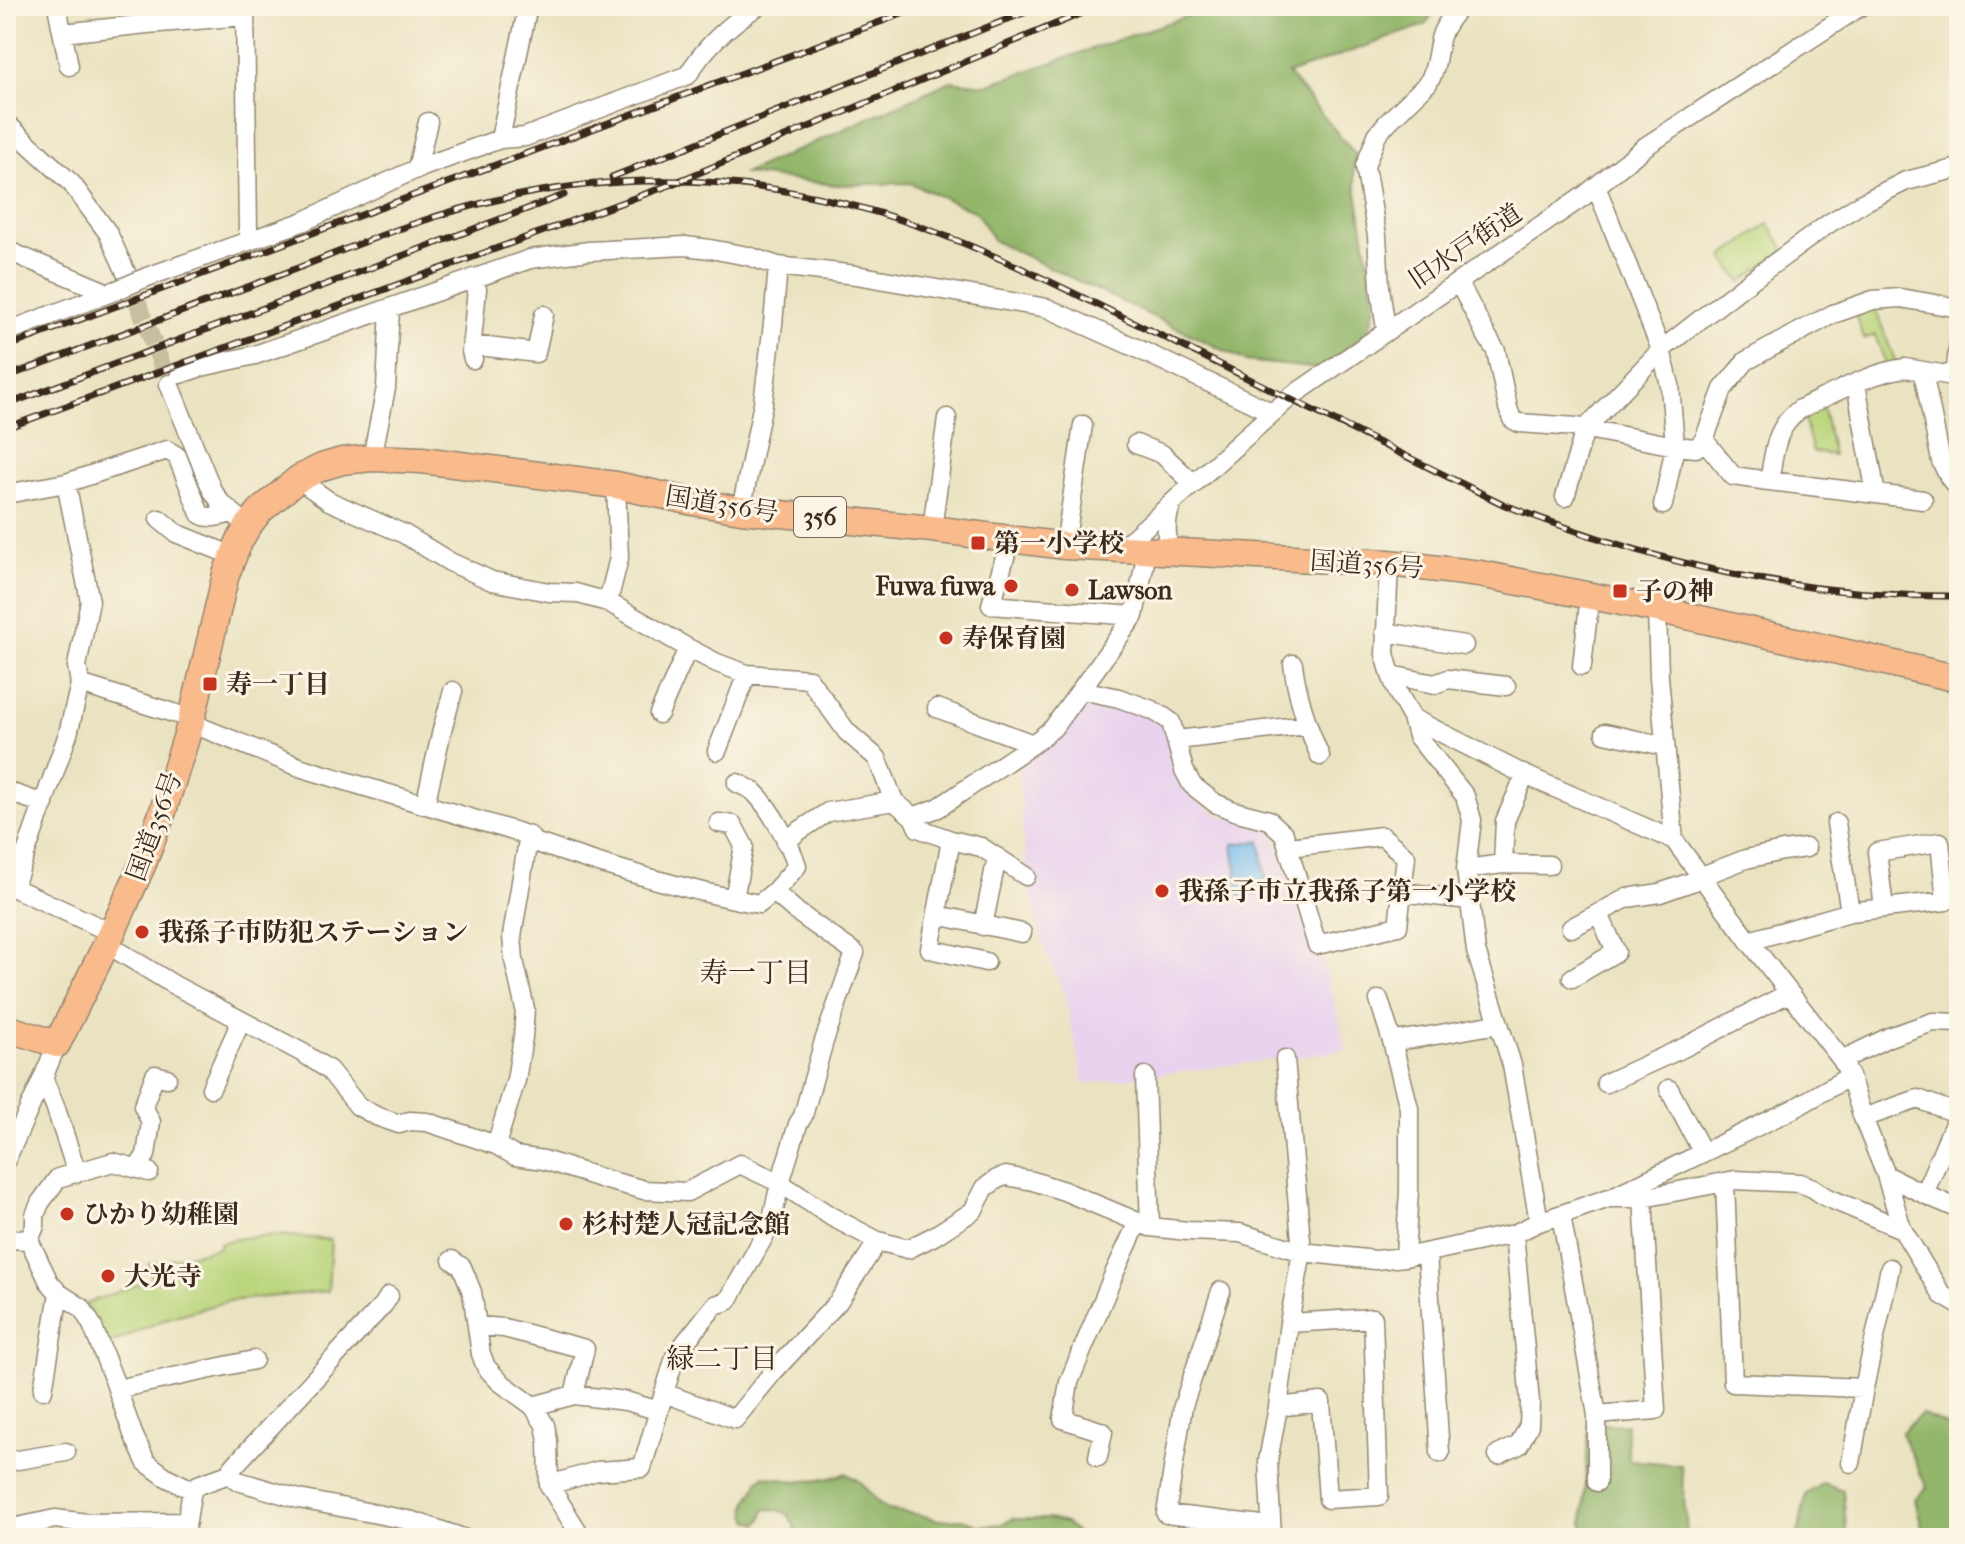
<svg xmlns="http://www.w3.org/2000/svg" width="1965" height="1544" font-family="'IM FELL French Canon','Noto Serif JP',serif">
<style>
.built{fill:#e8d2ee}
.green{fill:#bad57b;stroke:#7a804c;stroke-width:2}
.forest{fill:#93b66b;stroke:#677044;stroke-width:2}
.water{fill:#79bef0;stroke:#5a7487;stroke-width:2}
.lines{fill:none;stroke-linecap:round;stroke-linejoin:round}
.minor-tunnel{stroke:#c7bea0;stroke-width:18;stroke-dasharray:18 9;stroke-linecap:butt}
.minor-casing{stroke:#928670;stroke-width:21}
.highway-casing{stroke:#928670;stroke-width:29}
.minor{stroke:#fff;stroke-width:18}
.highway{stroke:#fabb8c;stroke-width:26}
.rail-casing{stroke:#3b2a1e;stroke-width:7}
.rail{stroke:#fcf5e5;stroke-width:4;stroke-dasharray:12;stroke-linecap:butt}
.minor-bridge-casing{stroke:#928670;stroke-width:21;stroke-linecap:butt}
.minor-bridge{stroke:#fff;stroke-width:18}
.poi-dot{fill:#c8321e;stroke:#fcf5e5;stroke-width:3}
.labels{text-anchor:middle;stroke-width:6;stroke-linejoin:round;paint-order:stroke}
.shield{fill:#fcf5e5;stroke:#75675a;stroke-width:2}
.shield-label{font-size:24px;font-weight:bold;fill:#3b2a1e}
.street-label{font-size:26px;fill:#3b2a1e;stroke:#fcf5e5}
.poi-label{font-size:26px;font-weight:bold;fill:#3b2a1e;stroke:#fcf5e5;text-anchor:start}
.neighbourhood-label{font-size:28px;fill:#3b2a1e;stroke:#fcf5e5}
</style>
<rect width="100%" height="100%" fill="#fcf5e5"/>
<filter id="ink" filterUnits="userSpaceOnUse"><feTurbulence type="fractalNoise" baseFrequency=".0125" numOctaves="2"/><feDisplacementMap in="SourceGraphic" scale="16" xChannelSelector="R" yChannelSelector="G"/><feConvolveMatrix kernelMatrix="1 2 1 2 8 2 1 2 1" color-interpolation-filters="sRGB"/></filter>
<filter id="wash" filterUnits="userSpaceOnUse"><feTurbulence type="fractalNoise" baseFrequency=".006" numOctaves="4" result="noise"/><feDisplacementMap in="SourceGraphic" scale="32" xChannelSelector="R" yChannelSelector="G"/><feGaussianBlur stdDeviation="1.8" result="paint"/><feColorMatrix in="noise" values="0 0 0 0 0 0 0 0 0 0 0 0 0 0 0 0 0 1.4 0 .05"/><feComposite in="paint" operator="in"/></filter>
<g filter="url(#wash)">
<rect width="100%" height="100%" fill="#eae3c1"/>
<!-- built -->
<path class="built" d="M1080 700 1105 702 1142 715 1158 723 1168 737 1172 766 1176 779 1187 792 1207 808 1222 816 1267 829 1274 836 1301 907 1320 950 1347 1050 1084 1084 1064 992 1046 954 1026 876 1018 758Z"/>
<!-- green -->
<path class="green" d="M1768 224 1785 250 1741 282 1723 257Z
M1874 305 1898 369 1889 372 1875 335 1864 339 1854 312Z
M1822 404 1833 455 1813 452 1803 415Z
M279 1235 331 1240 328 1291 228 1301 165 1319 105 1346 85 1304 152 1279 148 1264 219 1248V1243L241 1238Z"/>
<!-- forest -->
<path class="forest" d="M1217 6H1438L1425 25 1288 74 1356 155 1354 173 1375 304 1369 331 1321 369 1246 361 994 241 976 212 910 183 837 185 744 174 951 81 986 85Z
M1921 1414 1959 1431V1538H1925L1915 1500 1927 1487 1901 1433Z
M1589 1424H1626L1629 1460 1681 1465 1687 1532 1719 1534 1718 1538H1582Z
M845 1473 859 1481 879 1503 888 1510 921 1515 938 1520 963 1519 979 1526 1002 1524 1013 1519H1048L1066 1523 1082 1538H795V1527L788 1514 778 1510 765 1509 762 1519 758 1524 749 1520C741 1498 754 1499 758 1481L764 1476C790 1482 821 1484 845 1473Z
M1823 1483 1843 1490 1847 1538H1797L1806 1494Z"/>
<!-- water -->
<path class="water" d="M1260 841 1268 893 1240 897 1233 844Z"/>
</g>
<g filter="url(#ink)">
<g class="lines">
<!-- minor-tunnel -->
<path class="minor-tunnel" d="M128 277 169 384"/>
<!-- minor casing -->
<g class="minor-casing">
<path id="minor" d="M57 6 69 66
M245 6 248 230 251 239
M63 33 147 24 245 16
M6 123 72 184 108 233 128 277
M500 139 528 6
M419 169 418 164 428 122
M1596 186 1661 350 1670 385 1675 446 1663 505
M6 250 101 290 102 295
M147 277 302 222 414 170 500 139 525 137 688 75C705 46 730 24 758 6
M473 278 477 289 471 351 473 359
M1459 283 1485 333 1496 351 1508 408 1512 419 1519 423 1577 427 1675 446 1696 448 1704 440 1723 389 1746 361 1784 340 1833 314 1873 300 1900 298 1959 308
M1386 330 1380 287 1377 236 1365 166 1377 135 1386 124 1428 83C1438 68 1436 49 1442 33 1446 23 1453 15 1460 6
M6 332 117 290
M472 345 536 353 544 315
M1923 372 1941 461 1949 477 1959 490
M180 374 201 367 255 355 530 259 589 251 685 246 710 249 748 256 778 266 856 275 1047 308 1134 347 1271 412
M1955 376 1959 341
M169 384 212 490 221 503 240 519
M1704 440 1733 476 1769 481C1775 451 1774 429 1800 409 1830 395 1872 372 1905 368L1959 377
M1136 444 1162 454 1194 484
M372 458 386 388 390 308
M298 479 329 501 404 534 450 562 492 581 549 592 575 593 608 602 688 648 717 663 747 674 809 679 847 732 877 758 894 801 913 817 918 828 951 840 981 847 1026 876
M1769 481 1876 494 1856 384
M66 483 90 601 77 666 80 684
M6 494 66 483 167 450 177 456 200 514C209 520 221 516 232 513
M1876 494 1923 500
M1565 497 1585 429 1661 350 1742 287 1828 224 1864 202 1906 181 1959 168
M741 510 763 403 773 324 778 266
M159 519 176 533 233 556
M932 529 947 418
M1010 540 991 605 1134 616
M1065 546 1083 425
M1115 550 1133 538 1289 398 1584 196 1646 146 1861 6
M1169 551C1166 533 1165 521 1172 503
M1389 563 1385 654 1391 675 1398 693 1412 718 1417 736 1465 796 1472 820 1466 869 1476 951 1512 1065 1539 1222
M608 602 619 558 616 485
M1657 609 1659 677 1674 840 1749 941 1842 1060 1850 1076 1863 1118 1886 1175 1902 1229 1942 1295 1959 1305
M1385 632 1464 645
M1293 664C1297 696 1307 726 1320 756
M1582 666 1590 595
M1391 675 1435 684 1448 679 1506 686
M1081 690 1119 698 1152 710 1164 717 1171 722 1184 770 1192 785 1215 803 1234 811 1269 820 1284 834 1317 945 1398 926 1406 857 1382 836 1289 847
M937 708 1033 744
M659 714 688 648
M1412 718 1525 775 1674 840
M1605 733 1664 746
M1177 740 1307 725
M717 751 747 674
M6 791 44 804
M425 805 442 730 453 691
M913 817 938 808 1033 744 1053 728 1134 616 1147 552
M719 823 733 825 744 846 734 899
M1836 823 1850 912
M951 840 930 949 986 962
M786 843 796 833 828 812 894 801
M1503 864 1505 821 1525 775
M1466 869 1503 864 1549 865
M6 884 112 933
M14 886 68 734 80 684 183 716 203 728 302 768 530 836 528 840C604 866 680 889 759 904L774 892 797 866C791 845 770 808 755 793 750 788 743 786 737 783
M1401 892 1469 900
M937 915 1022 933
M983 926 997 857
M1571 928 1627 898 1660 893 1694 881 1702 876 1746 859 1783 851 1806 848
M1749 941 1850 912 1946 901 1940 842 1877 852 1884 908
M107 944 174 985 303 1053 329 1070 358 1106 376 1116 399 1124 410 1121 427 1122 496 1145 515 1156 544 1160 600 1178 644 1190 687 1192 740 1164 780 1183 832 1217 878 1241 838 1302 774 1371 735 1419 664 1393 642 1468 597 1471 549 1485
M1572 978 1616 952 1599 914
M1379 1000 1392 1041 1409 1108V1190L1405 1257
M1392 1041C1428 1038 1463 1029 1499 1024
M1842 1060 1889 1037 1933 1022 1959 1023
M1145 1076 1150 1227
M43 1078 55 1106 77 1173
M1606 1083 1683 1048 1789 993
M211 1088 241 1021
M1669 1089 1703 1153
M1863 1118 1918 1099 1958 1114 1924 1194
M496 1145 516 1080 523 1037 525 1009 514 960 512 936 528 840
M6 1160 43 1078 57 1044
M137 1169 146 1155 151 1122 143 1106 155 1075 167 1078
M1886 1175 1924 1194 1959 1209
M1725 1183 1733 1383 1864 1388
M1616 1195 1795 1108 1850 1076
M1561 1215 1597 1415V1482
M6 1239 29 1240 49 1282 59 1293 82 1308 92 1325 115 1383 133 1434 146 1462 166 1477 192 1490 198 1485 229 1474 238 1481 299 1499 413 1521 463 1538
M29 1240 35 1226V1215L40 1203 58 1178 113 1162 149 1172
M878 1241 908 1249 934 1236 973 1211 985 1188 997 1179 1006 1176 1033 1181 1064 1191 1150 1227 1188 1231 1240 1233 1302 1252 1375 1260 1405 1257 1514 1234 1539 1222 1609 1198H1643L1735 1180 1800 1183 1813 1188 1826 1197 1902 1229
M1427 1253 1440 1453
M452 1260 462 1267 472 1292 481 1354 486 1367 500 1382 533 1406
M1221 1291 1183 1406 1166 1514 1271 1526
M477 1326 504 1328 585 1349 574 1395
M117 1389 254 1360
M43 1390 59 1293
M664 1393 676 1354 715 1305 728 1301 771 1224 780 1183 798 1124 803 1116 824 1041 855 953 797 912 774 892
M1278 1407 1321 1402 1328 1499 1379 1496 1373 1318 1289 1323
M1597 1415 1656 1410 1643 1198
M1498 1455 1519 1445 1529 1425 1530 1402 1514 1234
M1098 1457 1103 1432 1063 1419 1069 1382 1114 1274 1138 1222
M6 1462 66 1452
M1851 1463 1864 1388 1890 1268
M229 1474 234 1466 384 1304 389 1296
M8 1529 55 1519 87 1523 187 1522
M184 1538 192 1490
M582 1538 549 1485 548 1441 545 1425 533 1406 574 1395 626 1401 659 1411
M1272 1538 1268 1461 1278 1407 1289 1323 1302 1252 1285 1059"/>
</g>
<!-- highway casing -->
<g class="highway-casing">
<path id="highway" d="M6 1028 57 1044 112 933 144 861 163 811 191 722 226 574 239 542 248 526 260 511 298 479 322 467 342 461 372 458 422 460 616 485 693 502 741 510 932 529 1065 546 1389 563 1480 574 1657 609 1959 679"/>
</g>
<!-- minor -->
<use href="#minor" class="minor"/>
<!-- highway -->
<use href="#highway" class="highway"/>
<!-- rail casing -->
<g class="rail-casing">
<path id="rail" d="M612 177 1041 6
M6 347 923 6
M6 377C99 343 192 308 285 273 357 245 429 214 505 198 648 167 787 178 924 228 1007 258 1087 300 1166 338 1279 393 1392 449 1505 505 1654 563 1798 598 1959 596
M6 405 564 195
M6 428 667 186 1099 6"/>
</g>
<!-- rail -->
<use href="#rail" class="rail"/>
<!-- minor-bridge casing -->
<g class="minor-bridge-casing">
<path id="minor-bridge" d="M117 290 147 277"/>
</g>
<!-- minor-bridge -->
<use href="#minor-bridge" class="minor-bridge"/>
</g>
</g>
<!-- markers -->
<g class="poi-dot">
<rect x="970" y="535" width="16" height="16" rx="4"/>
<circle cx="1011" cy="586" r="8"/>
<circle cx="1072" cy="590" r="8"/>
<rect x="1612" y="583" width="16" height="16" rx="4"/>
<circle cx="946" cy="638" r="8"/>
<rect x="202" y="676" width="16" height="16" rx="4"/>
<circle cx="1162" cy="891" r="8"/>
<circle cx="142" cy="932" r="8"/>
<circle cx="67" cy="1214" r="8"/>
<circle cx="566" cy="1224" r="8"/>
<circle cx="108" cy="1276" r="8"/>
</g>
<g class="labels">
<!-- shield labels -->
<rect class="shield" x="794" y="497" width="52" height="40" rx="6"/>
<g class="shield-label">
<text x="820" y="525">356</text>
</g>
<!-- street labels -->
<g class="street-label">
<text transform="translate(1465 246) rotate(-34)" y="9">旧水戸街道</text>
<text transform="translate(722 504) rotate(9)" y="9">国道356号</text>
<text transform="translate(1367 564) rotate(4)" y="9">国道356号</text>
<text transform="translate(154 826) rotate(-70)" y="9">国道356号</text>
</g>
<!-- poi labels -->
<g class="poi-label">
<text x="994" y="552">第一小学校</text>
<text x="995" y="595" text-anchor="end">Fuwa fuwa</text>
<text x="1088" y="599">Lawson</text>
<text x="1636" y="600">子の神</text>
<text x="962" y="647">寿保育園</text>
<text x="226" y="693">寿一丁目</text>
<text x="1178" y="900">我孫子市立我孫子第一小学校</text>
<text x="158" y="941">我孫子市防犯ステーション</text>
<text x="83" y="1223">ひかり幼稚園</text>
<text x="582" y="1233">杉村楚人冠記念館</text>
<text x="124" y="1285">大光寺</text>
</g>
<!-- neighbourhood labels -->
<g class="neighbourhood-label">
<text x="756" y="982">寿一丁目</text>
<text x="722" y="1368">緑二丁目</text>
</g>
</g>
<!-- margin -->
<rect width="1965" height="1544" fill="none" stroke="#fcf5e5" stroke-width="32"/>
</svg>
